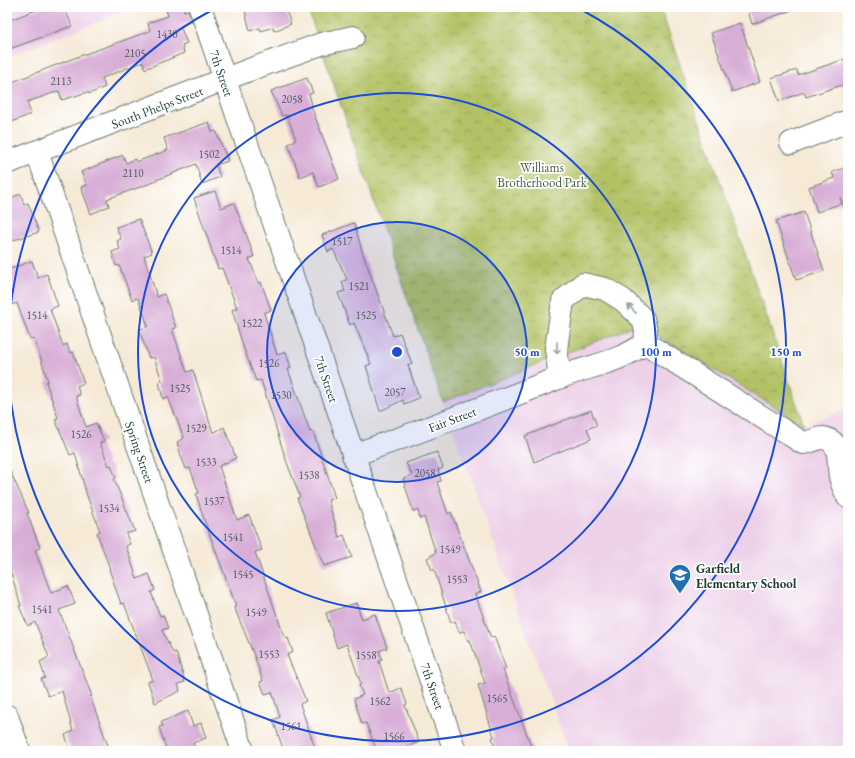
<svg xmlns="http://www.w3.org/2000/svg" width="855" height="758" font-family="'EB Garamond',serif">
<style>
.built{fill:#edd1e9}
.park{fill:url(#park-crowns);stroke:#68804c}
.building{fill:#d8aed7}
.lines{fill:none;stroke-linecap:round;stroke-linejoin:round}
.minor-casing{stroke:#6a7a6d;stroke-width:24}
.minor{stroke:#fff;stroke-width:22}
.oneway{stroke:#8f9e9a}
.ring{fill:none;stroke:#1d4ed8;stroke-width:2}
.labels{text-anchor:middle;stroke-width:3.5;stroke-linejoin:round;paint-order:stroke}
.number-label{font-size:11px;fill:#4d595d}
.street-label{font-size:13px;fill:#1f3d34;stroke:#fff}
.park-label{font-size:13px;fill:#445e40;stroke:#fff}
.poi-label{font-size:13px;font-weight:bold;fill:#1f3d34;stroke:#fff;text-anchor:start}
.centre{fill:#1d4ed8;stroke:#fff;stroke-width:2}
.ring-label{font-size:12px;text-anchor:middle;font-weight:bold;fill:#1d4ed8;stroke:#fff;stroke-width:3.5;stroke-linejoin:round;paint-order:stroke}
</style>
<defs>
<pattern id="park-crowns" width="20" height="18" patternUnits="userSpaceOnUse"><rect width="20" height="18" fill="#b2c265"/><path d="M2 6a3 3 0 1 1 6 0M12 15a3 3 0 1 1 6 0" fill="none" stroke="#909f54"/></pattern>
</defs>
<rect width="100%" height="100%" fill="#fff"/>
<filter id="ink" filterUnits="userSpaceOnUse"><feTurbulence type="fractalNoise" baseFrequency=".025" numOctaves="2"/><feDisplacementMap in="SourceGraphic" scale="8" xChannelSelector="R" yChannelSelector="G"/><feConvolveMatrix kernelMatrix="1 2 1 2 8 2 1 2 1" color-interpolation-filters="sRGB"/></filter>
<filter id="wash" filterUnits="userSpaceOnUse"><feTurbulence type="fractalNoise" baseFrequency=".012" numOctaves="4" result="noise"/><feDisplacementMap in="SourceGraphic" scale="16" xChannelSelector="R" yChannelSelector="G"/><feGaussianBlur stdDeviation="0.9" result="paint"/><feColorMatrix in="noise" values="0 0 0 0 0 0 0 0 0 0 0 0 0 0 0 0 0 1.4 0 .05"/><feComposite in="paint" operator="in"/></filter>
<g filter="url(#wash)">
<rect width="100%" height="100%" fill="#f6ead7"/>
<!-- built -->
<path class="built" d="M7 7H136L7 57Z
M639 324 804 425 848 409V751H569L443 402Z"/>
<!-- park -->
<path class="park" d="M307 7H660L804 425 639 324 443 402Z"/>
<g id="blocks">
<!-- building -->
<path class="building" d="M44 7H64L72 26 7 50V21Z
M165 7H183L184 11 188 10 192 21 180 26 187 43 182 45 184 53 145 69 143 62 102 78 105 87 89 94 88 92 62 100 59 91 27 102 31 114 7 124V84L77 57 150 31 148 23 168 16Z
M244 7H285L291 24 274 31 273 27 261 31 260 28 250 31Z
M747 7H794L795 9 752 24Z
M740 23 760 82 732 92 711 33Z
M848 58V83L806 97 804 92 779 101 771 78 797 70 798 75Z
M307 78 313 93 309 94 312 105 311 106 339 179 319 187 313 172 300 177 288 144 296 140 287 115 282 116 271 91Z
M209 122 212 132 216 131 228 161 216 165 220 177 202 184 196 164 154 181V182L107 199 109 206 91 214 81 187 87 185 81 172 123 155 126 163 135 159 136 162 168 150 164 138Z
M848 167V212L846 213 840 197 842 203 817 212 809 187 834 178 832 172Z
M215 191 221 208 234 203 248 239 254 257 249 259 259 283 261 282 271 310 264 313 277 355 286 352 291 368 288 369 310 432 313 431 335 498 328 500 339 537 344 535 352 557 324 566 297 498 300 497 286 460 261 380 256 381 244 349 232 310 237 308 222 268 218 269 194 198Z
M21 194 24 205 28 203 39 232 11 241 7 229V199Z
M804 212 824 271 796 280 776 221Z
M139 219 152 253 144 256 157 297 164 294 176 328 172 329 187 372 193 370 213 433 224 427 236 458 219 466 237 520 249 515 262 550 255 552 285 639 288 638 293 652 287 655 306 701 300 704 316 751H284L273 720 280 717 272 692 265 694 260 682 263 681 254 655 234 607 236 606 204 519 196 494 199 493 190 468 186 469 181 456 177 442 184 438 168 397 163 399 159 382 162 381 154 357 149 358 139 330 148 326 138 298 132 300 119 265 116 266 112 252 120 249 117 241 121 239 116 227Z
M354 223 363 254 393 336 400 333 412 364 408 365 419 398 404 404 403 400 380 411 366 366 371 364 354 323 350 325 338 293 345 291 342 282 347 279 333 249 328 252 322 235Z
M32 261 38 278 47 274 58 306 50 309 63 346 67 344 70 353 73 352 84 383 77 386 80 395 76 396 86 427 96 423 104 441 100 443 109 466 111 465 116 478 114 479 135 531 126 534 130 544 126 546 137 579 149 574 155 590 151 592 160 616 163 615 168 628 162 630 173 653 176 652 185 682 178 684 180 691 155 703 148 682 153 680 124 603 121 604 109 569H110L97 533 100 531 87 496 75 453 70 455 55 419 58 418 46 382 48 381 34 338 30 339 17 303 11 305 7 294V270Z
M591 410 597 425 587 429 591 439 534 462 525 436Z
M437 452 443 468 438 470 441 481 437 482 448 514 451 512 481 592 475 594 491 638 494 636 506 669 503 670 533 751H496L492 738 494 737 478 685 485 683 470 640 468 641 464 631 459 632 455 621 451 623 434 569 432 570 427 558 436 553 424 517 420 519 418 510 413 511 403 479 412 475 406 463Z
M7 464 29 513H27L40 548 35 550 51 593 68 586 75 604 59 610 92 696H90L110 751H71L65 735 73 731 62 691 48 696 41 679 45 678 40 662 49 657 35 622 28 626 19 606H21L7 560Z
M356 603 362 619 375 614 387 648 379 651 382 660 379 661 389 693 401 688 407 704 405 705 419 742 397 751H377L366 723 362 724 354 699 363 695 359 685 361 684 347 644 337 648 326 613Z
M188 711 193 726 201 723 206 738 193 743 196 751H167L159 727 163 726 161 722Z"/>
</g>
</g>
<g filter="url(#ink)">
<use href="#blocks" fill-opacity="0" stroke="#6a7a6d" stroke-width="1"/>
<g class="lines">
<!-- minor casing -->
<g class="minor-casing">
<path id="minor" d="M200 7 455 751
M791 143 848 121
M37 152 243 751
M7 163 249 70 321 44 353 37
M560 377 556 349 563 301 583 284 605 289 623 300 643 319 646 331 645 343
M353 455C423 431 492 404 561 377 589 366 621 362 645 343L803 443C810 443 818 437 824 438 843 442 837 463 840 476 841 483 845 491 848 497
M7 716 19 751"/>
</g>
<!-- minor -->
<use href="#minor" class="minor"/>
</g>
<!-- one-way arrows -->
<defs><path id="oneway-shaft" d="M-6 0H5M1.5-3L5.5 0L1.5 3" fill="none" stroke-width="1.6" stroke-linecap="round" stroke-linejoin="round"/></defs>
<g class="oneway">
<use href="#oneway-shaft" transform="translate(632 309) rotate(-135)"/>
<use href="#oneway-shaft" transform="translate(557 348) rotate(91)"/>
</g>
</g>
<!-- distance rings -->
<circle cx="397" cy="352" r="130" fill="#1d4ed8" fill-opacity=".12"/>
<g class="ring">
<circle cx="397" cy="352" r="130"/>
<circle cx="397" cy="352" r="259"/>
<path d="M580 9A389 389 0 1 1 214 9"/>
</g>
<!-- icons -->
<defs>
<g id="school-pin" transform="scale(1.15)"><path d="M0 17L-7.5 6A9.5 9.5 0 1 1 7.5 6Z" fill="#1f6fb2" stroke="#fff"/><path d="M0-5L7-2L0 1L-7-2ZM-4 1L0 2.5L4 1V4Q0 6-4 4Z" fill="#fff"/></g>
</defs>
<g fill-rule="evenodd">
<use href="#school-pin" x="680" y="575"/>
</g>
<g class="labels">
<!-- number labels -->
<g class="number-label">
<text x="167" y="38">1430</text>
<text x="135" y="57">2105</text>
<text x="61" y="85">2113</text>
<text x="292" y="103">2058</text>
<text x="209" y="158">1502</text>
<text x="133" y="177">2110</text>
<text x="342" y="245">1517</text>
<text x="231" y="254">1514</text>
<text x="359" y="290">1521</text>
<text x="37" y="319">1514</text>
<text x="366" y="319">1525</text>
<text x="252" y="327">1522</text>
<text x="269" y="367">1526</text>
<text x="180" y="392">1525</text>
<text x="395" y="396">2057</text>
<text x="281" y="399">1530</text>
<text x="196" y="432">1529</text>
<text x="81" y="438">1526</text>
<text x="206" y="466">1533</text>
<text x="425" y="477">2058</text>
<text x="309" y="479">1538</text>
<text x="214" y="505">1537</text>
<text x="109" y="512">1534</text>
<text x="233" y="541">1541</text>
<text x="450" y="553">1549</text>
<text x="243" y="578">1545</text>
<text x="457" y="583">1553</text>
<text x="42" y="613">1541</text>
<text x="256" y="616">1549</text>
<text x="269" y="658">1553</text>
<text x="366" y="659">1558</text>
<text x="497" y="702">1565</text>
<text x="380" y="705">1562</text>
<text x="291" y="730">1561</text>
<text x="394" y="740">1566</text>
</g>
<!-- street labels -->
<g class="street-label">
<text transform="translate(222 73) rotate(71)" y="5">7th Street</text>
<text transform="translate(157 107) rotate(-21)" y="5">South Phelps Street</text>
<text transform="translate(327 379) rotate(71)" y="5">7th Street</text>
<text transform="translate(452 419) rotate(-21)" y="5">Fair Street</text>
<text transform="translate(140 452) rotate(71)" y="5">Spring Street</text>
<text transform="translate(433 686) rotate(71)" y="5">7th Street</text>
</g>
<!-- park labels -->
<g class="park-label">
<text x="542" y="172">Williams<tspan x="542" dy="15">Brotherhood Park</tspan></text>
</g>
<!-- poi labels -->
<g class="poi-label">
<text x="696" y="573">Garfield<tspan x="696" dy="15">Elementary School</tspan></text>
</g>
</g>
<circle cx="397" cy="352" r="6" class="centre"/>
<g class="ring-label">
<text x="527" y="356">50 m</text>
<text x="656" y="356">100 m</text>
<text x="786" y="356">150 m</text>
</g>
<!-- margin -->
<rect width="855" height="758" fill="none" stroke="#fff" stroke-width="24"/>
</svg>
